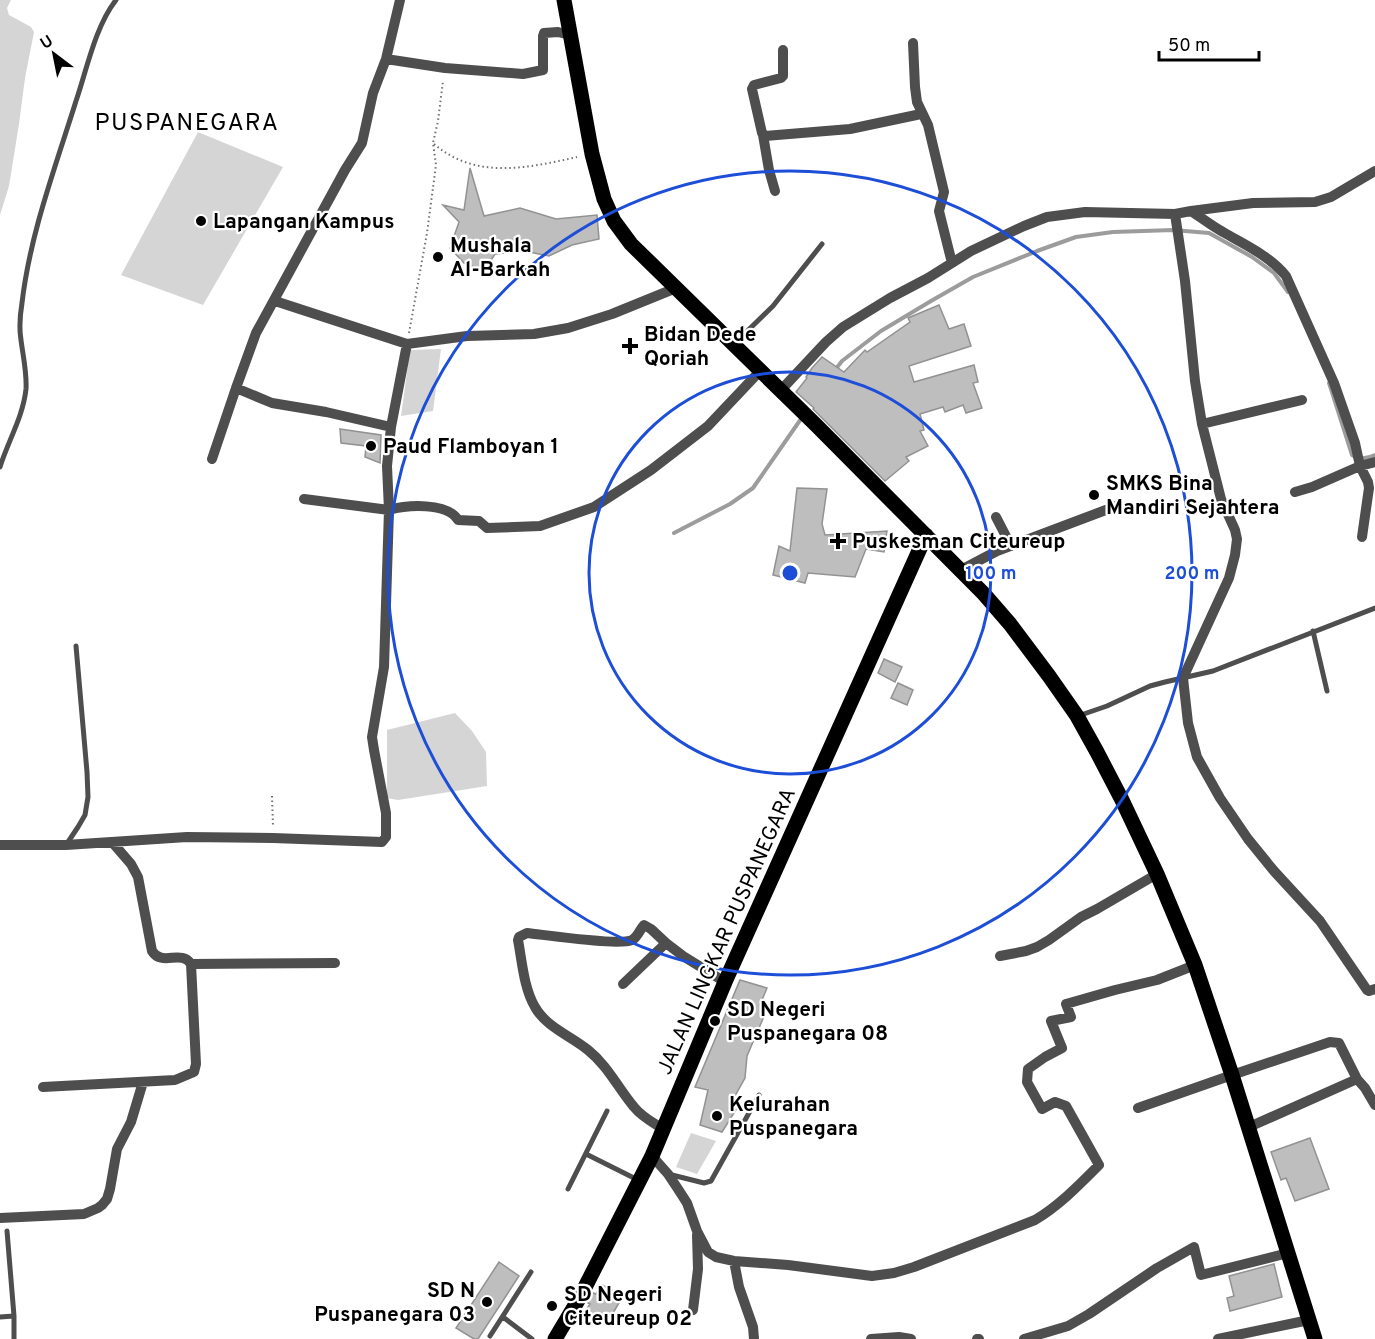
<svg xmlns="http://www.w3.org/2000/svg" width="1375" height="1339" font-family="Overpass,sans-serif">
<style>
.green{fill:#d5d5d5}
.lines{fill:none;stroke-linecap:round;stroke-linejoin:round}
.stream{stroke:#9c9c9c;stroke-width:4}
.building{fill:#bebebe;stroke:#929292;stroke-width:1.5}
.path{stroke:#707070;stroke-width:2;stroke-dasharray:1.5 3;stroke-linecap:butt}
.lane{stroke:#4e4e4e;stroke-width:5}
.street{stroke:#4e4e4e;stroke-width:10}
.primary{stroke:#000;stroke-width:15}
.ring{fill:none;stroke:#1d4ed8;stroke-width:3}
.poi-dot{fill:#000;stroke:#fff;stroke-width:2}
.labels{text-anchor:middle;stroke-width:4.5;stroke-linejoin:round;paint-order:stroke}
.poi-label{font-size:21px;font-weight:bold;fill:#000;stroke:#fff;text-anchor:start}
.street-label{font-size:21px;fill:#000;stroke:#fff}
.quarter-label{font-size:24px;letter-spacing:1.5px;fill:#000;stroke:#fff}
.centre{fill:#1d4ed8;stroke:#fff;stroke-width:3}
.ring-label{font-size:18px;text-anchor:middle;font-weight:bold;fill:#1d4ed8;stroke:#fff;stroke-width:4.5;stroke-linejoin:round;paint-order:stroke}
</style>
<rect width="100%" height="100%" fill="#fff"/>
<!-- green -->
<path class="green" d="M0 0H11L7 8 9 15 31 27 34 32 25 78 19 124 9 186 0 215Z
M198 132 283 167 203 305 121 275Z
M441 349 433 411 401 416 410 350Z
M455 713 472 731 486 752 487 786 398 800 387 798V730Z
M691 1133 716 1141 697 1174 676 1167Z"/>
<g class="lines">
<!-- stream -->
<path class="stream" d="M835 370 842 361 881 331 931 301 973 277 1037 251 1076 237 1113 232 1173 230 1209 233 1252 257 1274 273 1288 292
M1329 383 1352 455C1360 460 1367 459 1375 455
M674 533 730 504 753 488 803 416"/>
</g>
<!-- building -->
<path class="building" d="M470 168 484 216 520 208 556 219 597 215 599 239 572 245 549 256 524 251 495 254 484 271 464 263 450 248 459 222 443 205 464 210Z
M939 305 949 329 964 324 971 346 909 366 914 382 974 365 978 382 973 383 982 408 966 413 963 405 945 412 943 407 920 414 924 430 920 431 928 446 906 457 909 461 885 481 813 409 814 408 796 392 807 378 806 377 812 368 822 357 844 372 865 350 867 352 910 322 908 318Z
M340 429 381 435 380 463 365 457 366 446 341 443Z
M797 488 827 489 822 524 825 535 887 531 884 552 866 549 855 577 808 573 805 583 773 575 779 546 790 551Z
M884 659 902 667 895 682 878 673Z
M898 683 913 690 907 705 891 698Z
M740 980 767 988 760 1005 765 1014 747 1056 745 1078 730 1105 737 1108 722 1132 700 1125 708 1090 695 1087Z
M1310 1138 1329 1189 1295 1201 1286 1178 1281 1180 1271 1152Z
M499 1262 519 1276 478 1339H474L456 1328Z
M1274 1264 1282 1297 1230 1311 1227 1298 1234 1296 1229 1276Z
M602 1285 623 1296 606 1325 584 1313 590 1304 588 1303 593 1293 596 1294Z"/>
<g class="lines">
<!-- path -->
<path class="path" d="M434 144C476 180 528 168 577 157
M409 333 427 233 436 165 433 143 438 121 443 81
M272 796 273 826"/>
<!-- lane -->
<path class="lane" d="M734 344 773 306 822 244
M0 467C8 441 23 417 26 389 27 373 23 356 21 340 19 328 20 315 22 303 30 234 55 168 76 101 87 69 95 27 116 0
M1313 631 1327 691
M1078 716 1107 706 1150 686 1165 682 1213 671 1375 608
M66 845 78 827 85 815 88 797 87 772 76 646
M586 1154 638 1180
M668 1174 704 1183 711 1181 759 1095
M568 1189 607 1111
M7 1231 14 1316
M0 1317 14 1316V1339
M503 1317 532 1339
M490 1336 531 1272"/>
<!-- street -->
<path class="street" d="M913 43 915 87 917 102 928 125 944 192 939 211 952 263
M783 50V76L781 78 754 85 752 89 762 133 765 136 850 129 921 114
M386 59 445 68 523 74 543 70V36L544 33 558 32 570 35
M763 135 769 170 775 191
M1191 211 1253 203 1315 202 1331 197 1375 171
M1175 214 1185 281 1195 381 1202 424 1221 499 1235 530 1237 539 1235 555 1229 578 1183 678 1188 723 1197 757 1220 798 1248 839 1274 871 1320 921 1367 990 1369 991 1375 989
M275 301 407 344 467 336 534 334 568 328 612 314 676 288
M236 388 272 403 326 412 391 427
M781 390 826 342 843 327 890 298 928 278 971 251 1024 226 1047 217 1085 212 1175 214 1191 211C1202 218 1212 226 1223 232 1245 245 1270 256 1286 276L1334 383 1355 443 1360 466 1368 482 1369 488 1362 537
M1202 424 1302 400
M212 459 236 388 256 333 345 170 362 143 373 93 386 59 400 0
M1295 492 1312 487 1360 466 1375 462
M304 499 389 510C407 505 447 502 458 520L479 521 487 528 540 526 594 507 651 470 708 426 761 370
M996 517 1011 546
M961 570 997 551 1119 505
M0 845H66L187 837 273 838 382 842 386 837V813L374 750 372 737 384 667 389 510 387 466 391 427 407 344
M1000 956 1026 951 1037 947 1049 940 1081 917 1097 909 1157 874
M191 964 335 963
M623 984 666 943 683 956 725 982
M43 1087 175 1080 194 1072 196 1064 191 964C181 949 162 967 152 951L138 877 131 864 112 842
M1138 1108 1232 1075 1330 1042 1339 1043 1357 1079 1365 1088 1375 1105
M1249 1127 1357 1079
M663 1129C652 1122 642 1117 634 1107 618 1088 608 1066 588 1050 571 1036 546 1027 535 1007 524 989 522 961 518 940L519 937 527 933C546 935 619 946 632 940 638 937 640 929 644 925L651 929 666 943
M652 1156 668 1174 678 1189 687 1203 697 1231 708 1252 716 1257 734 1261 788 1265 872 1276 894 1273 914 1267 1035 1220C1060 1205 1079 1185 1099 1165L1066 1106 1055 1102 1042 1109 1027 1082 1028 1069 1045 1057 1062 1048 1051 1021 1071 1017 1066 1004 1115 990 1157 980 1195 965
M0 1218 84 1214 98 1208 102 1205 107 1199 110 1189 117 1149 131 1122 143 1082
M734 1261 739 1287 753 1327 754 1339
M693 1310 698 1269 697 1235
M871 1339 899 1337 911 1339
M977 1339H979
M1024 1339 1068 1326 1089 1314 1157 1268 1194 1247 1201 1275 1288 1253
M1218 1339 1309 1320"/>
<!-- primary -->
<path class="primary" d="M564 0 592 154 604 199 614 221 631 244 816 425 984 594 1010 624 1049 676 1077 716 1097 752 1122 800 1157 874 1195 965 1232 1075 1315 1339
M555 1339 580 1297 652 1156 725 982 926 535"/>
</g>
<!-- distance rings -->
<g class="ring">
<circle cx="790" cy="573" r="201"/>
<circle cx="790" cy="573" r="402"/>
</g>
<!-- markers -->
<g class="poi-dot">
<circle cx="201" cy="221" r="6"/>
<circle cx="438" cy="257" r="6"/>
<path d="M627 337h6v6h6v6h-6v6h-6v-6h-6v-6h6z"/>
<circle cx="371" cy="446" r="6"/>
<circle cx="1094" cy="495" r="6"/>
<path d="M835 532h6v6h6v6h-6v6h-6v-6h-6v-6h6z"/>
<circle cx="715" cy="1021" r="6"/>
<circle cx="717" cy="1116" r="6"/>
<circle cx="487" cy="1302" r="6"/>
<circle cx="552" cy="1306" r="6"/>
</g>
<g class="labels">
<!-- poi labels -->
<g class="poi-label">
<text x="213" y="228">Lapangan Kampus</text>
<text x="450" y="252">Mushala<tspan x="450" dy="24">Al-Barkah</tspan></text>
<text x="644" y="341">Bidan Dede<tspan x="644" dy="24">Qoriah</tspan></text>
<text x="383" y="453">Paud Flamboyan 1</text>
<text x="1106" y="490">SMKS Bina<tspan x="1106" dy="24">Mandiri Sejahtera</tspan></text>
<text x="852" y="548">Puskesman Citeureup</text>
<text x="727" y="1016">SD Negeri<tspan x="727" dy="24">Puspanegara 08</tspan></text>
<text x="729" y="1111">Kelurahan<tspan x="729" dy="24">Puspanegara</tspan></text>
<text x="475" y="1297" text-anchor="end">SD N<tspan x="475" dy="24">Puspanegara 03</tspan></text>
<text x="564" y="1301">SD Negeri<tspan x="564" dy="24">Citeureup 02</tspan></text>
</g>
<!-- street labels -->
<g class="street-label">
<text transform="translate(726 931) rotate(-66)" y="7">JALAN LINGKAR PUSPANEGARA</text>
</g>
<!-- quarter labels -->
<g class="quarter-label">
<text x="187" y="130">PUSPANEGARA</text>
</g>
</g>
<circle cx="790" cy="573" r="9" class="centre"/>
<g class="ring-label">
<text x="991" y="579">100 m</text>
<text x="1192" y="579">200 m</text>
</g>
<!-- north arrow -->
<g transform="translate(54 54) rotate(328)" stroke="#ffffff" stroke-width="4.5" paint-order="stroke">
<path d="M0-4.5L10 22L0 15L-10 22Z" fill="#000000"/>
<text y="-9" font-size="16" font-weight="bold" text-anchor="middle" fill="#000000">U</text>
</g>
<!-- scale -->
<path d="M1159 51v9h100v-9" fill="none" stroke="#000000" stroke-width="3"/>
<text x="1168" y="51" font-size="18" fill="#000000" stroke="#ffffff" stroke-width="4.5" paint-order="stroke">50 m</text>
</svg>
